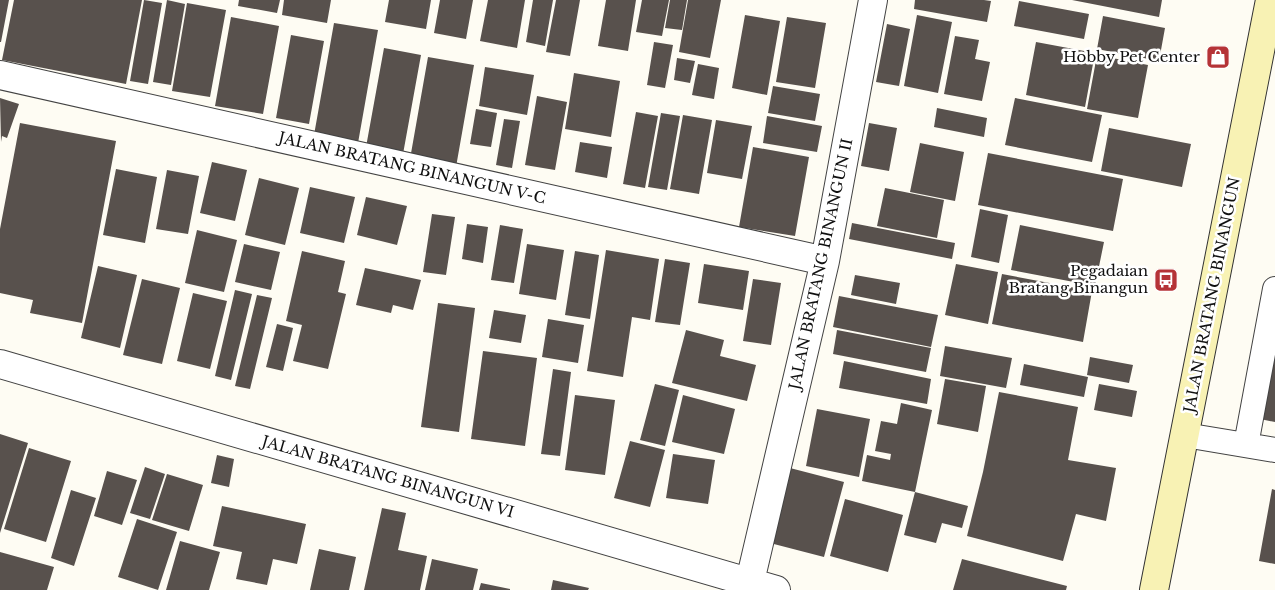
<svg xmlns="http://www.w3.org/2000/svg" width="1275" height="590" font-family="'Libre Baskerville',serif">
<style>
.building{fill:#58514d}
.lines{fill:none;stroke-linecap:round;stroke-linejoin:round}
.lane-casing{stroke:#434343;stroke-width:26}
.street-casing{stroke:#434343;stroke-width:30}
.secondary-casing{stroke:#323232;stroke-width:30}
.lane{stroke:#fff;stroke-width:24}
.street{stroke:#fff;stroke-width:28}
.secondary{stroke:#f8f2b4;stroke-width:28}
.labels{text-anchor:middle;stroke-width:5;stroke-linejoin:round;paint-order:stroke}
.poi-label{font-size:15px;fill:#101010;stroke:#fff;text-anchor:end}
.street-label{font-size:15px;fill:#101010;stroke:#fff}
</style>
<rect width="100%" height="100%" fill="#fefcf3"/>
<!-- building -->
<path class="building" d="M0 0H9L1 42H0Z
M14 0H142L126 84 2 60Z
M144 0 162 3 148 84 130 81Z
M167 0 185 4 171 85 153 82Z
M239 0H280L277 13 238 6Z
M284 0H331L327 23 282 15Z
M389 0H431L426 29 385 22Z
M440 0H473L466 39 434 33Z
M488 0H525L517 48 480 41Z
M533 0H553L545 46 526 42Z
M556 0H580L570 56 546 52Z
M606 0H636L628 51 598 46Z
M642 0H669L662 36 636 32Z
M670 0H687L682 30 665 28Z
M688 0H721L710 58 679 52Z
M915 0H984L991 1 987 22 914 9Z
M1072 0H1162L1159 17Z
M1019 1 1089 14 1084 39 1014 26Z
M187 3 226 10 210 97 172 91Z
M745 15 780 21 767 95 732 88Z
M917 15 952 22 938 93 904 86Z
M1103 16 1165 28 1159 61 1097 49Z
M231 17 279 26 263 114 215 106Z
M787 17 826 23 815 88 776 82Z
M334 23 378 30 358 143 314 135Z
M887 24 910 29 899 86 876 82Z
M291 35 324 41 309 124 276 118Z
M955 36 979 40 975 59 990 62 982 101 944 94Z
M654 42 673 45 665 88 647 85Z
M1036 42 1095 53 1085 107 1026 95Z
M384 48 421 55 403 154 366 147Z
M1097 55 1148 65 1138 118 1087 109Z
M428 57 474 65 456 167 410 159Z
M677 58 695 61 690 83 674 80Z
M698 64 719 68 714 99 692 95Z
M485 67 534 75 527 115 479 106Z
M574 73 620 81 611 137 565 129Z
M773 86 820 94 815 121 768 113Z
M537 96 567 102 555 170 525 165Z
M0 98 19 104 7 138 2 136 1 142Z
M1015 98 1102 115 1092 162 1005 145Z
M937 108 987 118 984 137 934 127Z
M476 109 497 113 491 147 470 144Z
M636 112 658 116 645 188 623 184Z
M661 113 680 116 667 190 648 187Z
M683 115 712 120 699 194 670 189Z
M767 116 822 126 817 152 763 143Z
M504 119 520 121 512 168 496 165Z
M716 120 752 126 742 179 707 173Z
M20 123 116 141 82 323 30 313 33 300 0 293V229Z
M869 123 897 128 889 171 861 166Z
M1109 128 1191 144 1182 187 1101 171Z
M580 142 612 147 607 178 575 172Z
M920 143 964 152 955 201 910 192Z
M753 147 809 157 795 236 739 227Z
M988 153 1123 179 1113 231 978 205Z
M212 162 247 170 235 221 200 213Z
M116 169 157 177 145 243 103 235Z
M167 170 199 176 188 234 156 229Z
M259 178 299 188 285 245 245 235Z
M310 187 355 197 344 243 300 233Z
M885 188 944 200 937 238 877 226Z
M366 197 407 206 397 245 357 235Z
M980 209 1008 215 999 263 971 257Z
M432 214 455 217 446 275 423 272Z
M852 223 955 243 952 259 849 239Z
M467 224 488 227 483 263 462 259Z
M500 225 523 229 514 283 491 280Z
M1020 225 1104 242 1095 286 1011 270Z
M197 230 237 240 224 292 185 283Z
M244 244 280 252 271 290 235 282Z
M527 244 564 250 556 300 519 294Z
M606 250 659 259 650 320 632 317 623 377 587 371Z
M302 251 345 261 338 292 346 294 328 369 293 361 302 325 286 321Z
M575 251 599 255 590 319 565 315Z
M665 259 690 263 680 325 655 322Z
M704 264 749 271 743 310 698 303Z
M956 264 998 272 988 324 945 315Z
M98 266 137 275 120 348 81 338Z
M365 268 421 280 413 310 393 305 391 313 356 305Z
M1002 274 1092 291 1083 342 992 324Z
M855 275 900 283 896 304 851 295Z
M142 279 180 288 162 364 123 355Z
M753 279 781 283 771 345 743 341Z
M235 290 252 294 231 380 215 376Z
M193 293 227 301 210 369 177 361Z
M257 295 272 298 250 389 235 386Z
M839 296 938 315 931 347 833 327Z
M438 303 475 308 459 432 421 427Z
M494 310 526 315 521 343 489 338Z
M548 319 584 325 578 363 542 357Z
M277 324 293 328 283 371 266 367Z
M686 330 724 340 720 356 756 365 747 401 672 383Z
M837 330 931 348 926 372 833 354Z
M945 346 1012 358 1006 388 940 376Z
M1275 347V422L1260 419Z
M483 351 537 358 525 446 471 439Z
M1090 357 1133 365 1129 383 1087 375Z
M844 361 931 379 927 404 839 388Z
M1024 364 1088 377 1084 397 1020 385Z
M553 369 571 372 560 456 541 454Z
M945 379 986 386 978 432 937 424Z
M655 384 679 390 665 446 640 440Z
M1099 384 1137 391 1132 417 1094 410Z
M999 392 1078 407 1068 460 1116 468 1106 521 1076 514 1063 561 967 536 983 472Z
M575 395 615 400 605 475 565 470Z
M683 395 735 409 724 454 672 442Z
M901 403 932 410 915 492 968 506 962 528 942 523 936 543 904 535 915 492 862 481 867 455 890 460 891 454 875 451 881 421 897 424Z
M817 409 870 419 859 477 806 466Z
M0 434 28 443 0 533Z
M630 441 665 450 650 507 614 498Z
M29 448 71 461 46 542 4 529Z
M673 454 715 460 708 504 666 498Z
M217 455 234 459 229 487 211 483Z
M145 467 165 474 150 519 130 513Z
M790 468 844 482 824 557 770 543Z
M107 471 137 480 122 525 94 516Z
M167 474 203 485 189 531 152 520Z
M1272 489 1275 490V564L1259 561Z
M71 490 96 498 74 566 51 558Z
M845 499 903 515 888 572 830 556Z
M222 506 306 524 297 564 273 559 267 585 236 579 242 552 213 546Z
M382 508 406 513 398 550 427 556 420 590H364Z
M137 519 177 532 158 590 118 577Z
M180 541 220 552 209 590H166Z
M319 549 356 557 349 590H310Z
M0 552 54 567 47 590H0Z
M432 559 478 569 473 590H425Z
M962 559 1067 586 1066 590H953Z
M553 580 589 588 588 590H551Z
M481 583 510 589V590H479Z"/>
<g class="lines">
<!-- lane casing -->
<g class="lane-casing">
<path id="lane" d="M1185 435 1275 450
M1246 445 1275 289"/>
</g>
<!-- street casing -->
<g class="street-casing">
<path id="street" d="M0 75 825 261
M0 364 776 590
M748 590 825 261 873 0"/>
</g>
<!-- secondary casing -->
<g class="secondary-casing">
<path id="secondary" d="M1154 590 1270 0"/>
</g>
<!-- lane -->
<use href="#lane" class="lane"/>
<!-- street -->
<use href="#street" class="street"/>
<!-- secondary -->
<use href="#secondary" class="secondary"/>
</g>
<!-- icons -->
<defs>
<g id="shop-square" transform="scale(1.25)"><rect x="-9" y="-9" width="18" height="18" rx="4" fill="#b53337" stroke="#fff"/><path d="M-5-2.5h2.3a2.7 3.5 0 0 1 5.4 0H5L5.5 6h-11ZM-1.5-2.5h3a1.5 2.3 0 0 0-3 0Z" fill="#fff"/></g>
<g id="bus-square" transform="scale(1.25)"><rect x="-9" y="-9" width="18" height="18" rx="4" fill="#b53337" stroke="#fff"/><path d="M-5-6H5V4H4V6H2V4H-2V6H-4V4H-5ZM-3.5-4V0h7V-4ZM-3.5 1.2v1.5H-2V1.2ZM2 1.2v1.5H3.5V1.2Z" fill="#fff"/></g>
</defs>
<g fill-rule="evenodd">
<use href="#shop-square" x="1218" y="57"/>
<use href="#bus-square" x="1166" y="280"/>
</g>
<g class="labels">
<!-- poi labels -->
<g class="poi-label">
<text x="1200" y="62">Hobby Pet Center</text>
<text x="1148" y="276">Pegadaian<tspan x="1148" dy="17">Bratang Binangun</tspan></text>
</g>
<!-- street labels -->
<g class="street-label">
<text transform="translate(412 168) rotate(13)" y="5">JALAN BRATANG BINANGUN V-C</text>
<text transform="translate(821 264) rotate(-78)" y="5">JALAN BRATANG BINANGUN II</text>
<text transform="translate(1212 295) rotate(-79)" y="5">JALAN BRATANG BINANGUN</text>
<text transform="translate(388 477) rotate(16)" y="5">JALAN BRATANG BINANGUN VI</text>
</g>
</g>
</svg>
